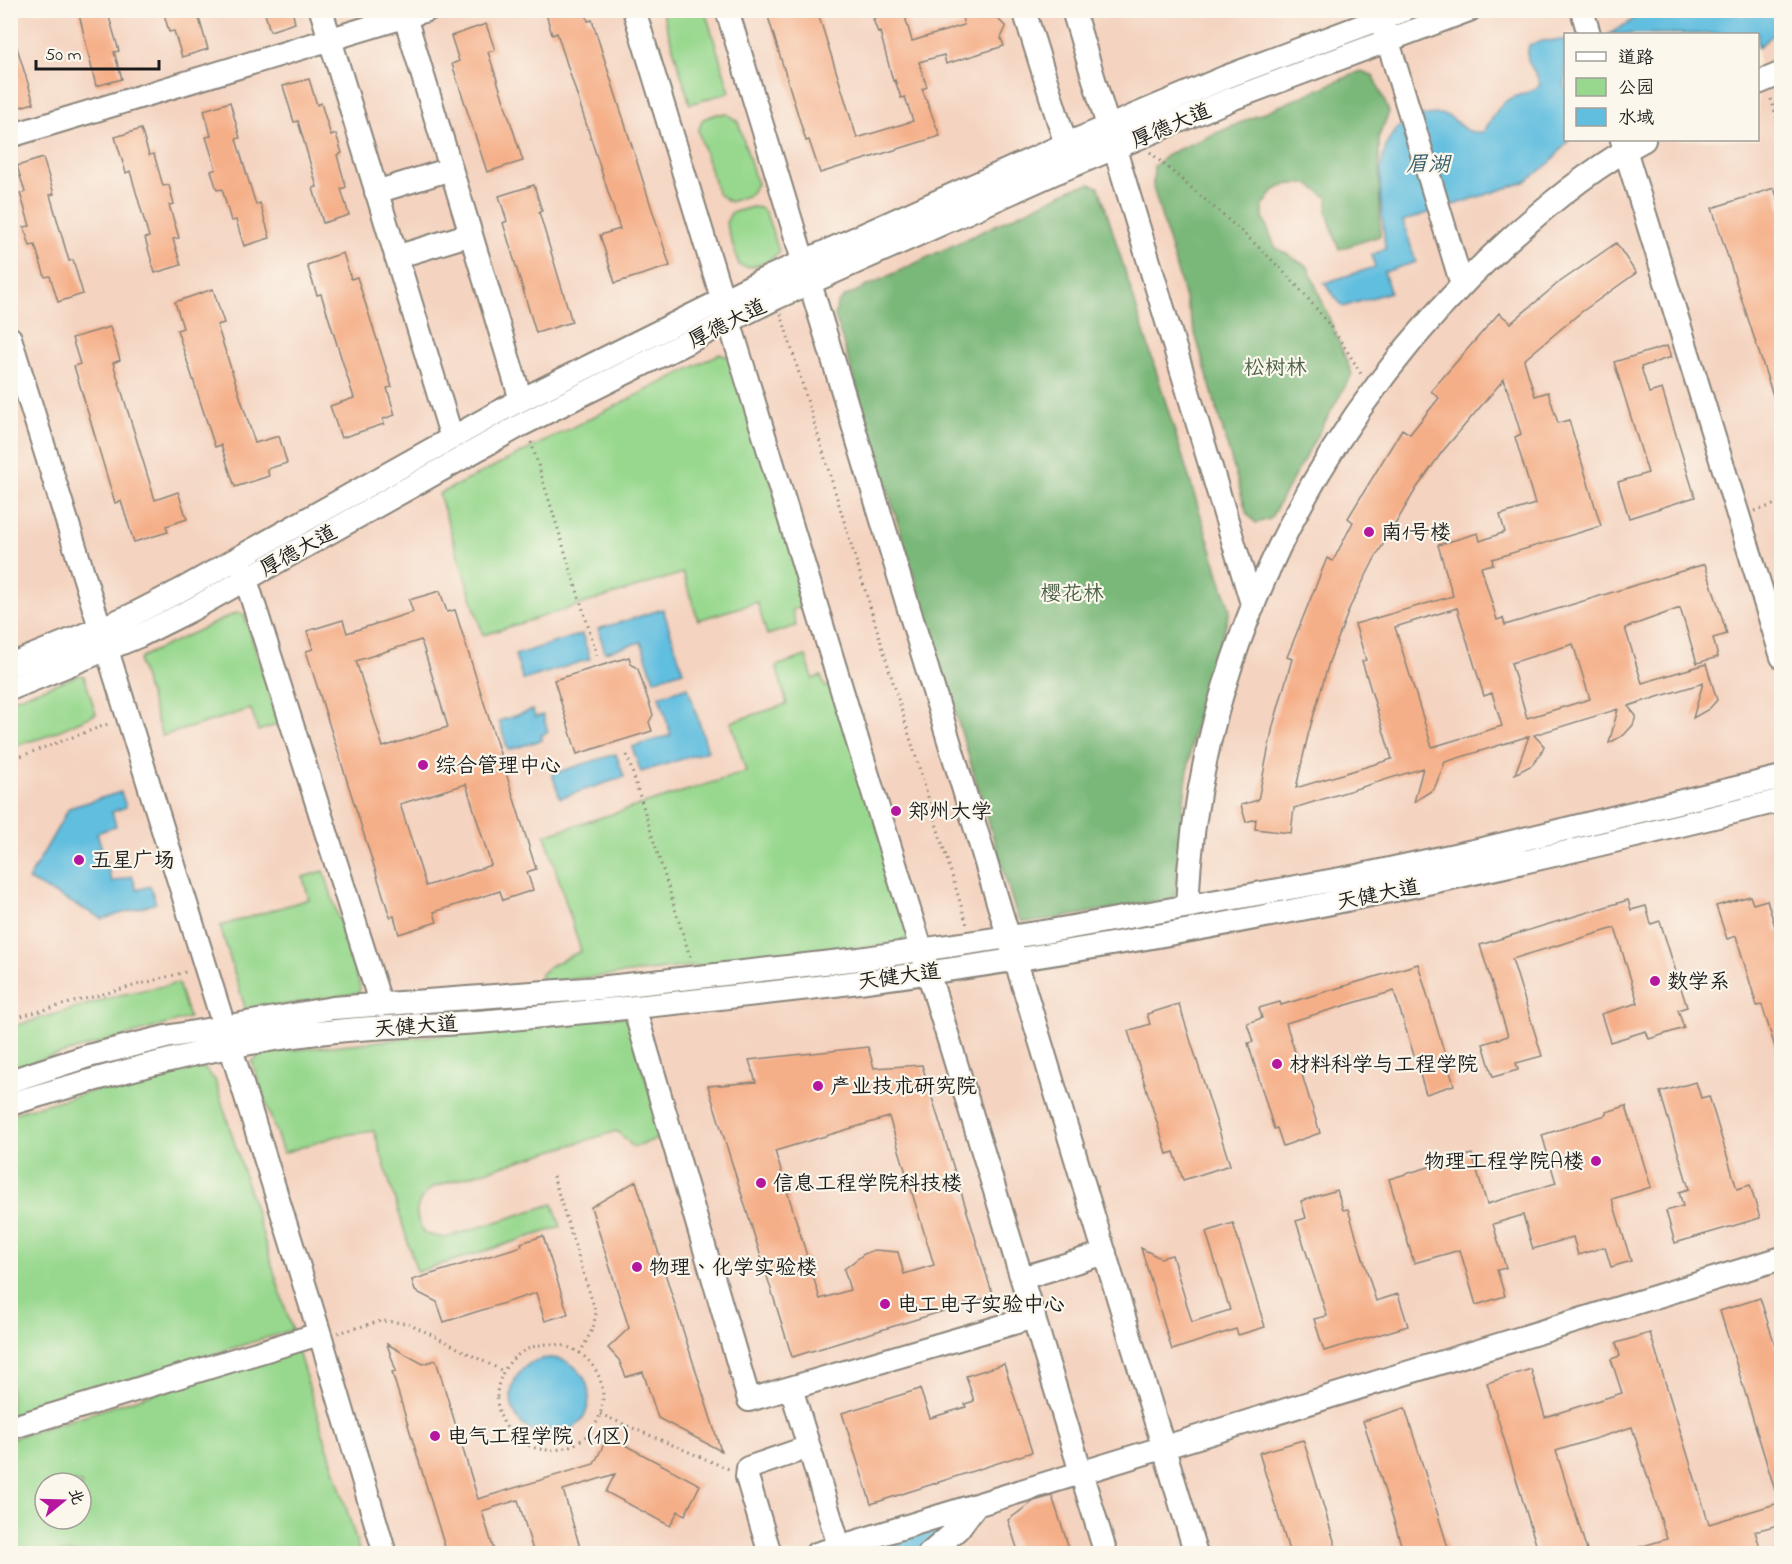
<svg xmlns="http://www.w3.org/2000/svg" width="1792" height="1564" font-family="'Indie Flower','LXGW WenKai TC',sans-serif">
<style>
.built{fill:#f4d3c0;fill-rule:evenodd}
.green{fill:#98d88e;stroke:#5a7a55;stroke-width:1.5;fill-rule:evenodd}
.forest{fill:#7ab879;stroke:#4b6a4a;stroke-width:1.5}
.water{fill:#61bedf;stroke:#3e6d7e;stroke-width:1.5}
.building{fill:#f5af88;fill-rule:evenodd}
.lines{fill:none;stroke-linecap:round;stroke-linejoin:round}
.minor-casing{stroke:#8a847a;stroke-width:26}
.path{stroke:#8a847a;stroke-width:3;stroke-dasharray:1.5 4.5;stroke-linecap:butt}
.minor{stroke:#fff;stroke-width:22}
.poi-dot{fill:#b5179e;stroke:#fbf7ec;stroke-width:2}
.labels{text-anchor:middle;stroke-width:4.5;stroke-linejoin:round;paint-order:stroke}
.street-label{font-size:21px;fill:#1c1c1c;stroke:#fbf7ec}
.park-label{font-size:21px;fill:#475e44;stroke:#fbf7ec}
.poi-label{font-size:21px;fill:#1c1c1c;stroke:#fbf7ec;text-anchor:start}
.water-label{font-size:22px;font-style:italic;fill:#385d6a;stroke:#fbf7ec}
</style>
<rect width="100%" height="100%" fill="#fbf7ec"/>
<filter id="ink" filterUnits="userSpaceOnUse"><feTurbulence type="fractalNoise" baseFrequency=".0167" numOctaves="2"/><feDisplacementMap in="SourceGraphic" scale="12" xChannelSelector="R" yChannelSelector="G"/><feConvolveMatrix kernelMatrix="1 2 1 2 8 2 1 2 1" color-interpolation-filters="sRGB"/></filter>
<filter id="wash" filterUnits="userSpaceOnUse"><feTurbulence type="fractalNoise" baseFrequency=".008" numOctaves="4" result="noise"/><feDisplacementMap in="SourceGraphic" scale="24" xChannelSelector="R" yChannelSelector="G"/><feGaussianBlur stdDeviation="1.35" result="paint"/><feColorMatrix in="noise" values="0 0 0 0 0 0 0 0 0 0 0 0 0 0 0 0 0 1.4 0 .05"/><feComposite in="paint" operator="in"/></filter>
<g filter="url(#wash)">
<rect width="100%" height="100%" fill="#f8ebd7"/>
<!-- built -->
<path class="built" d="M11 11H1781V1553H11ZM1566 34H1758V140H1566ZM45 1483H81V1519H45Z"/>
<!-- green -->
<path class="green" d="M662 11H705L730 92 690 104Z
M717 114H727L738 122 757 184 749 195 730 202 718 194 698 131 703 119Z
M752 207 761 208 766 213 779 252C769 262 752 271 739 265L726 223 731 213Z
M719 354 732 358 805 592 797 595 801 607 792 610 796 626 767 635 757 602 698 620 683 573 483 635 439 494Z
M236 613 244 614 279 724 258 731 251 709 162 736 139 663 141 657Z
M806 656 813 679 821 676 825 687 834 685 913 942 547 982 542 980 540 975 550 966 581 951 545 835 746 772 731 722 787 704 776 666Z
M80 675 84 676 96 714 44 737 11 747 10 700Z
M324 871 360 987 359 993 246 1011 220 926 309 899 303 877Z
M178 983 189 1018 11 1068V1027L120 995Z
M627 1016 663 1137 633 1147 617 1131 433 1187C416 1200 411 1214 425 1234L445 1238 553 1204 561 1227 417 1272 374 1131 337 1136 283 1153 252 1062 262 1053Z
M184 1066 205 1069 215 1080 292 1330 11 1416 10 1114Z
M297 1348 360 1553H11L10 1439ZM45 1483H81V1519H45Z"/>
<!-- forest -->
<path class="forest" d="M1361 71 1374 76 1389 112 1379 136 1380 236 1339 249 1327 213 1328 198 1308 184H1289L1274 190 1263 206V217L1275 247 1308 267 1352 374 1270 519 1256 523 1247 514 1153 187 1154 166 1170 153Z
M1090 184 1099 187 1230 610 1193 733 1181 821 1176 892 1171 899 1035 922H1023L1017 916 835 316 837 304 844 297 1076 187Z"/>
<!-- water -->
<path class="water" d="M1642 11H1781V29L1758 47V34H1609L1630 22Z
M1565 40 1566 140H1569L1551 162 1525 182 1403 221 1416 262 1384 272 1390 292 1343 307 1324 283 1375 267 1372 255 1385 249C1382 197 1362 115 1439 114 1459 114 1456 135 1483 132 1491 122 1496 108 1506 101 1516 94 1531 94 1540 85 1537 67 1523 67 1529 45L1540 41Z
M663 609 683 671 654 680 641 642 605 652 598 629Z
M582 634 590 659 523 680 515 655Z
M688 687 708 751 641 772 632 747 671 735 659 696Z
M533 710 535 717 543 715 548 732 541 735 542 740 508 750 499 721Z
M616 754 624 777 560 798 552 774Z
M121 792 126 807 112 812 116 826 97 833 112 882 132 876 137 890 150 886 156 903 103 919 28 880 69 808Z
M511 1397a39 39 0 1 1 78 0a39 39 0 1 1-78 0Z
M954 1522 936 1541 918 1553 851 1554Z"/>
<g id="blocks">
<!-- building -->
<path class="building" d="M78 10H107L119 51 114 52 122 79 96 86Z
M163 10H192L194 16 198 15 208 49 182 57 174 31 169 32Z
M264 10H292L295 23 270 31Z
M545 10H585L588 21 592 20 670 266 615 283 600 235 620 229 557 33 552 35Z
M766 10H817L857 138 913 121 905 97 901 98 895 80 893 81 880 32 878 33 873 19H876L874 10H900L901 14 904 13 912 41 964 25 960 10H989L991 16 994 15 1006 27 1001 38 1004 46 946 64 944 55 919 62 927 87 922 89 940 136 820 173 809 140 806 141Z
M486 24 495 50 488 52 523 161 487 172 452 64 459 61 451 36Z
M10 38H14L34 103 10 110Z
M309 79 317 105 321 103 331 136 336 134 342 153 337 155 346 187 341 189 349 215 323 223 313 188 317 187 298 121 294 122 283 86Z
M230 102 240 138 236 139 256 205 260 203 270 238 244 246 236 220 231 221 222 189 217 190 211 171 216 169 206 137 211 136 204 110Z
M141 129 149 155 154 154 163 186 169 185 174 204 169 205 179 238 173 239 181 265 155 273 145 238 149 237 130 171 126 173 115 137Z
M43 158 54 194 50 195 69 261 73 260 83 294 58 302 50 276 45 277 35 245 30 246 24 227 30 226 20 193 25 192 17 166Z
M534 185 542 211 539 212 572 322 536 333 503 223 507 221 499 196Z
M1774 188 1782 211V221L1778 222 1782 234V413L1779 414 1712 208Z
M1616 243 1636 273 1580 313 1524 360 1535 396 1548 392 1558 423 1569 420 1601 526 1492 559 1493 564 1481 567 1497 620 1503 618 1505 625 1705 564 1727 634 1713 638 1718 657 1697 663 1680 608 1625 628 1642 683 1706 664 1717 700 1709 709 1693 718 1703 683 1628 706 1636 716 1633 725 1624 735 1609 743 1618 709 1534 735 1544 746 1540 755 1532 765 1515 774 1529 736 1445 762 1434 789 1414 802 1423 768 1294 808 1291 833 1255 829 1256 819 1246 822 1241 805 1258 800 1273 726 1292 659 1287 657 1327 558 1333 561 1353 522 1348 518 1402 429 1410 434 1439 398 1431 391 1499 313 1511 323 1557 284ZM1504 379 1521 434 1515 437 1535 504 1500 515 1505 532 1480 541 1478 533 1438 545 1453 596 1355 624 1366 660 1362 661 1392 759 1296 788 1308 735 1329 662 1350 607 1375 558 1416 489 1442 452ZM1457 608 1484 696 1492 693 1502 726 1432 747 1395 627ZM1573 644 1590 699 1527 718 1511 663Z
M343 253 351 279 357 277 392 387 387 388 395 415 383 419 384 424 341 438 330 406 354 398 321 294 317 295 307 265Z
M213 289 224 323 217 325 255 443 279 436 287 463 267 469 269 476 235 487 221 445 215 447 177 330 183 328 175 302Z
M110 327 120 360 113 363 155 500 178 492 187 519 166 526 168 532 134 542 121 501 115 503 74 366 80 364 72 338Z
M1667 346 1671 357 1641 367 1649 393 1662 389 1695 497 1629 518 1618 482 1648 473 1614 362Z
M440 591 447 612 455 610 536 869 527 872 533 890 503 900 500 891 434 912 437 922 399 934 394 916 390 917 306 651 313 649 307 631 343 620 347 633 413 612 409 600ZM421 640 448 727 383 747 356 661ZM466 784 491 865 426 886 400 804Z
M629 657 631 664 638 669 653 715 649 722 652 731 577 754 554 680Z
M1750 896 1753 904 1767 900 1777 933 1782 931V1056L1778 1057 1762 1005 1757 1006 1736 936 1727 939 1716 906Z
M1628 900 1631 910 1646 906 1651 924 1660 921 1687 1007 1678 1010 1684 1028 1649 1039 1646 1031 1610 1042 1601 1014 1638 1003 1615 928 1512 959 1542 1056 1516 1063 1518 1070 1493 1077 1483 1044 1508 1036 1480 945Z
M1418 964 1454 1085 1426 1094 1394 991 1286 1023 1320 1133 1283 1146 1277 1128 1274 1129 1248 1043 1253 1042 1247 1023 1262 1018 1259 1008 1280 1002 1281 1005Z
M1179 1004 1230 1165 1183 1180 1174 1152 1167 1154 1128 1031 1150 1024 1147 1014Z
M868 1047 874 1068 922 1065 993 1296 792 1357 708 1086 756 1082 749 1060ZM889 1117 934 1265 904 1274 898 1252 874 1250 864 1254 844 1269 850 1290 820 1299 775 1151Z
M1696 1082 1701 1098 1709 1096 1737 1189 1750 1185 1760 1218 1675 1243 1666 1211 1683 1206 1679 1192 1689 1189 1660 1092Z
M1626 1106 1651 1187 1612 1199 1631 1261 1611 1267 1605 1247 1578 1255 1573 1237 1533 1249 1523 1215 1493 1224 1506 1268 1497 1270 1505 1296 1476 1305 1460 1250 1414 1263 1389 1179 1472 1154 1487 1204 1556 1183 1542 1135 1606 1115V1112Z
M636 1181 721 1451 658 1418 643 1372 626 1377 619 1360 608 1348 629 1328 591 1207Z
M1337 1190 1343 1210 1348 1209 1376 1301 1398 1294 1408 1326 1324 1351 1314 1319 1327 1316 1296 1221 1306 1218 1301 1201Z
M1233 1223 1265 1327 1238 1335 1236 1329 1172 1350 1141 1248 1160 1258 1172 1255 1192 1322 1230 1310 1206 1232Z
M543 1236 568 1314 545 1321 536 1293 444 1322 437 1302 415 1291 412 1280 522 1246 521 1243Z
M1760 1298 1782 1367V1499L1778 1500 1720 1311Z
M1650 1333 1709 1524 1782 1502V1524L1755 1531 1762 1554H1629V1550L1667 1539 1632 1427 1556 1451 1588 1554H1539L1487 1383 1531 1369 1545 1417 1622 1393 1611 1359 1620 1356 1616 1343Z
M387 1344 423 1364 436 1360 478 1499 594 1464 608 1436 700 1485 685 1515 678 1511 670 1526 606 1492 615 1474 563 1490 582 1554H534L518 1500 482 1511 495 1554H447L392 1372 396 1371Z
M1004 1364 1032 1452 871 1504 842 1413 920 1389 930 1418 966 1407 965 1404 974 1401 966 1376Z
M1405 1408 1413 1434 1450 1554H1404L1368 1436 1363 1421Z
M1303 1440 1308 1455 1338 1554H1290L1259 1453Z
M1052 1496 1071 1554H1019L1008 1520 1034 1501Z"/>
</g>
</g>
<g filter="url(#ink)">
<use href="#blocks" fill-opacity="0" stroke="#8a847a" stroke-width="1.5"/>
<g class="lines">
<!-- minor casing -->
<g class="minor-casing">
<path id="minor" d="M321 10 452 438
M403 10 521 400
M634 10 1106 1554
M727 10 1196 1554
M1024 10 1070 158
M1073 10 1253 607
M1582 10 1589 34
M1383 25 1462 285
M1758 83 1782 73
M10 136 427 10
M1622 140 1782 657
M376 192 451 169
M396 257 471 234
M10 338 321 1338 385 1554
M241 564 381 1005
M10 665 130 616 181 590 511 405 767 278 1048 152 1226 77 1404 10
M10 689 139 636 191 610 521 425 776 298 1057 172 1234 98 1469 10
M1187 906C1197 657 1318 418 1499 249 1543 208 1591 168 1644 140
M634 1007 749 1400 1034 1317
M10 1081 88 1056 166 1037 333 1008 599 988 859 959 1050 931 1357 876 1487 848 1782 777
M10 1104C117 1072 225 1042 336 1031 387 1026 439 1025 490 1021 613 1010 736 997 859 982 1170 942 1478 877 1782 800
M1022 1278 1105 1253
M791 1388 839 1546
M10 1428 319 1334
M770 1554 747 1477 748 1468 809 1447
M816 1554 1782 1258
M929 1554 958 1529 976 1505"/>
</g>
<!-- path -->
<path class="path" d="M1771 99 1782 134
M1150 152C1231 224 1306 277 1361 374
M781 314 967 925
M531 442 598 658
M1755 511 1782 502
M627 755 691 960
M10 760 111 723
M10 1019 189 971
M553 1176 596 1313 593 1328 580 1353
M338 1333 381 1321 408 1323 503 1371
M497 1397a53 53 0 1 1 106 0a53 53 0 1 1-106 0Z
M600 1414 731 1470"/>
<!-- minor -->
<use href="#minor" class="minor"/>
</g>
</g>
<!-- markers -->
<g class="poi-dot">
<circle cx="1369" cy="532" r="6"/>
<circle cx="423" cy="765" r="6"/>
<circle cx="896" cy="811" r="6"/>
<circle cx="79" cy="860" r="6"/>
<circle cx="1655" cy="981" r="6"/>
<circle cx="1277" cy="1064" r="6"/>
<circle cx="818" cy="1086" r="6"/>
<circle cx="1596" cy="1161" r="6"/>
<circle cx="761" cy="1183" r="6"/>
<circle cx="637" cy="1267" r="6"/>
<circle cx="885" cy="1304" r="6"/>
<circle cx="435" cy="1436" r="6"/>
</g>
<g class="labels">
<!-- street labels -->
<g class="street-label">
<text transform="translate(1171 125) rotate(-23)" y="7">厚德大道</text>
<text transform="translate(727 323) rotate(-27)" y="7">厚德大道</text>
<text transform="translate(298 550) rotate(-29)" y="7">厚德大道</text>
<text transform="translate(1378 894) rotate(-11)" y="7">天健大道</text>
<text transform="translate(899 976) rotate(-8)" y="7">天健大道</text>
<text transform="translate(416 1026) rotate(-4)" y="7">天健大道</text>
</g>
<!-- park labels -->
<g class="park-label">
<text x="1275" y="374">松树林</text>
<text x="1072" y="600">樱花林</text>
</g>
<!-- poi labels -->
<g class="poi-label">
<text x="1381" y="539">南1号楼</text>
<text x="435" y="772">综合管理中心</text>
<text x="908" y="818">郑州大学</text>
<text x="91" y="867">五星广场</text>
<text x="1667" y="988">数学系</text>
<text x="1289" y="1071">材料科学与工程学院</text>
<text x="830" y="1093">产业技术研究院</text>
<text x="1584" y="1168" text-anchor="end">物理工程学院A楼</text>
<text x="773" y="1190">信息工程学院科技楼</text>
<text x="649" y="1274">物理、化学实验楼</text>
<text x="897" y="1311">电工电子实验中心</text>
<text x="447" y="1443">电气工程学院（1区）</text>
</g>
<!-- water labels -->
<g class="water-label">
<text x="1428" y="171">眉湖</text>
</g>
</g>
<!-- margin -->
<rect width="1792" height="1564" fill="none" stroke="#fbf7ec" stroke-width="36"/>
<!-- legend -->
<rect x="1564" y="33" width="195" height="108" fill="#fbf7ec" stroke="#a29f99" stroke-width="1.5"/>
<rect x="1576" y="52" width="30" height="9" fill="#ffffff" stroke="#a29f99" stroke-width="1.5"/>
<text x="1618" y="63" font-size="18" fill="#1c1c1c">道路</text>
<rect x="1576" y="78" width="30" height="18" fill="#98d88e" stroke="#a29f99" stroke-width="1.5"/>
<text x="1618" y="93" font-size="18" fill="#1c1c1c">公园</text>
<rect x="1576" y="108" width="30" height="18" fill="#61bedf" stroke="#a29f99" stroke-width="1.5"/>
<text x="1618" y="123" font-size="18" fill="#1c1c1c">水域</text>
<!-- north arrow -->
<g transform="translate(63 1501) rotate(71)"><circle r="28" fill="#fbf7ec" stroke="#a29f99" stroke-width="1.5"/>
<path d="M0-4.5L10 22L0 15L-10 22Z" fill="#b5179e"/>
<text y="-9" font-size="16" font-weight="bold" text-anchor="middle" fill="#1c1c1c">北</text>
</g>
<!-- scale -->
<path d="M36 60v9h123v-9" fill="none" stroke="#1c1c1c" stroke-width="3"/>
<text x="45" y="60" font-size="18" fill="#1c1c1c" stroke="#fbf7ec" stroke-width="4.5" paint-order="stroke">50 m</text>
</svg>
